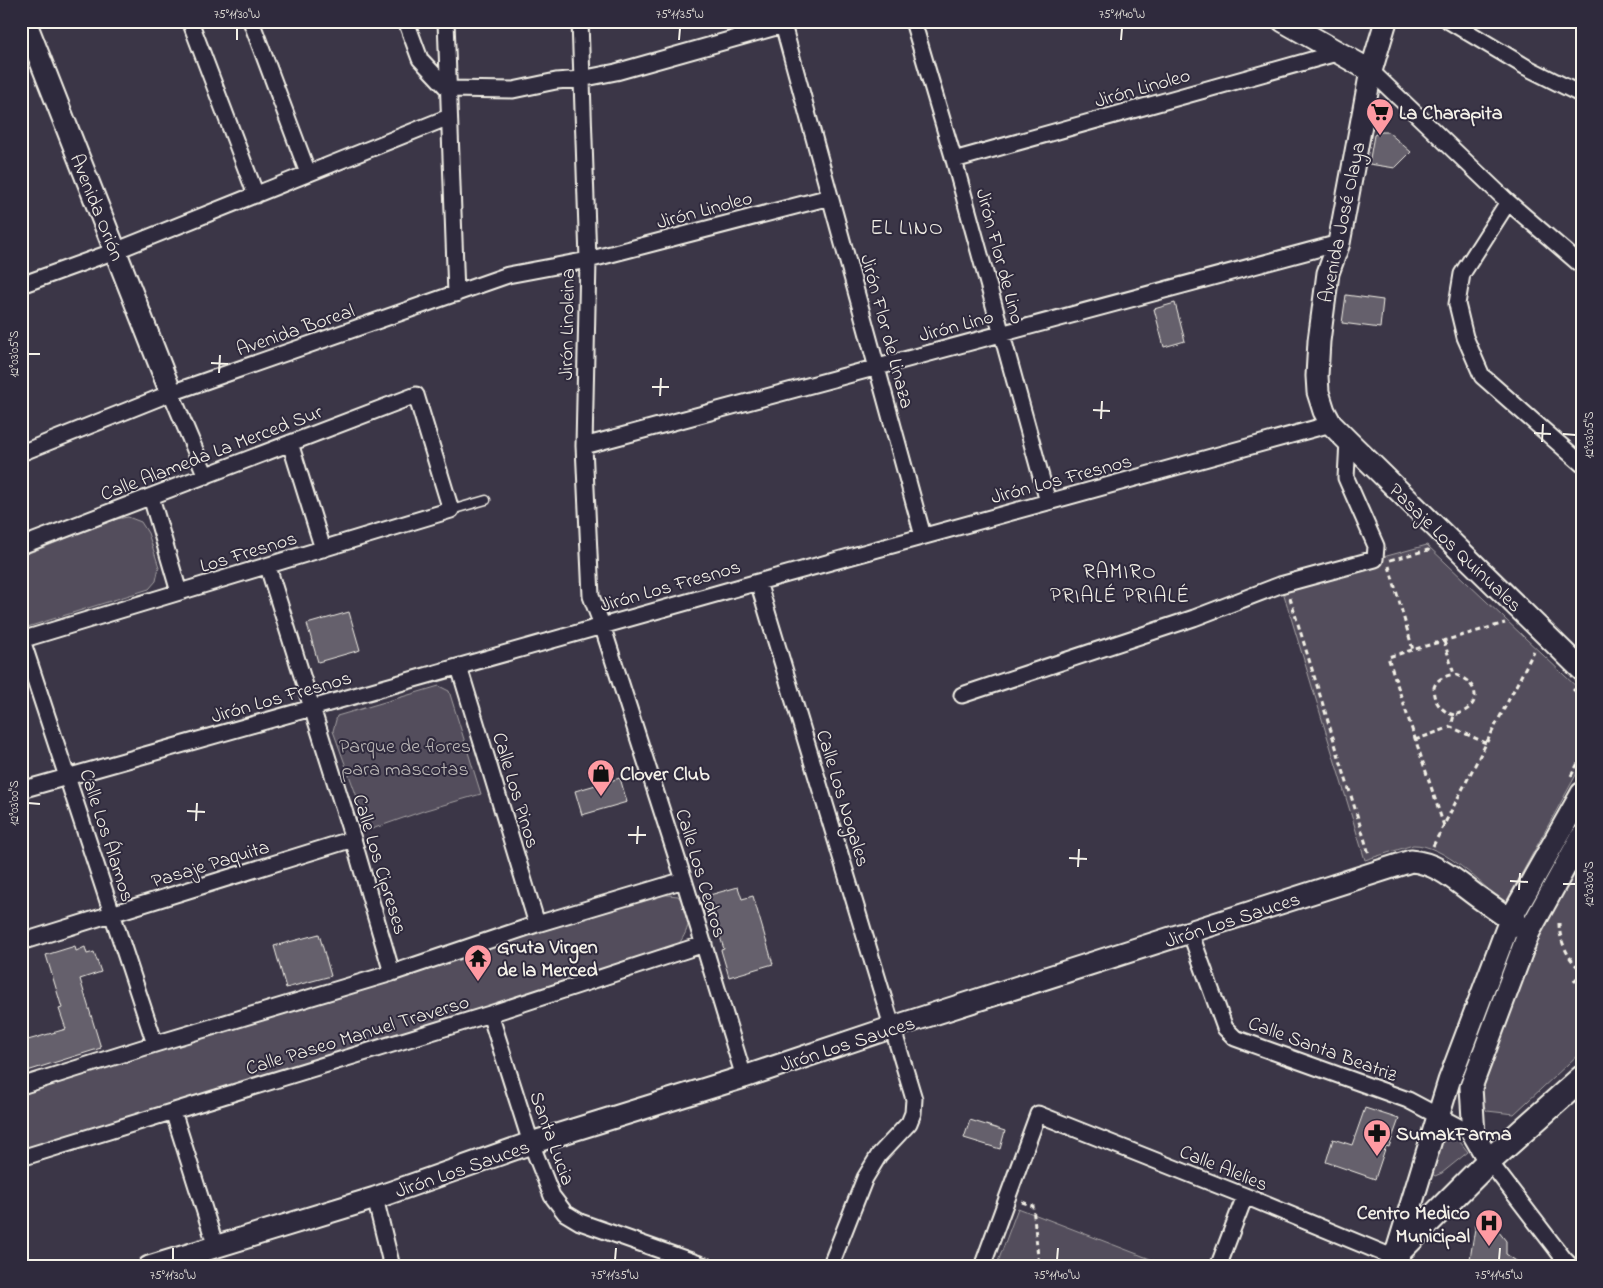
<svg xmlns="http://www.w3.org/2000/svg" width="1603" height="1288" font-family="'Indie Flower',sans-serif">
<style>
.green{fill:#534e5c;stroke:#a4a0a2}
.building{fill:#65616c;stroke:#f4f1e8}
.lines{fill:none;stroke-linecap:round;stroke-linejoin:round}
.lane-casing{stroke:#f4f1e8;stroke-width:11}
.street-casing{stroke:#f4f1e8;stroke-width:19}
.secondary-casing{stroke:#f4f1e8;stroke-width:25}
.primary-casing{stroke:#f4f1e8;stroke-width:28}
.path{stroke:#f4f1e8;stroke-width:3;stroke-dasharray:5 4;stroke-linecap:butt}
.lane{stroke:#2f2a3d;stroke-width:8}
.street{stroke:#2f2a3d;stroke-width:15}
.secondary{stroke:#2f2a3d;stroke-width:21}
.primary{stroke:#2f2a3d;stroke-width:24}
.ticks{fill:none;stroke:#f4f1e8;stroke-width:2}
.labels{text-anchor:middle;stroke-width:4;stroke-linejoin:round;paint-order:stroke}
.street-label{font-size:20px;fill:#f4f1e8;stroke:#2f2a3d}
.poi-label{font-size:20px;font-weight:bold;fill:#f4f1e8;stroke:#2f2a3d;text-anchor:start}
.park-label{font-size:20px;fill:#bcb8b7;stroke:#2f2a3d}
.neighbourhood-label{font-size:21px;letter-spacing:1px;fill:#f4f1e8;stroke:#2f2a3d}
.neatline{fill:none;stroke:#f4f1e8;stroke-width:2}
.ticks-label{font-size:12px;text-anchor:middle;fill:#f4f1e8}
</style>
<rect width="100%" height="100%" fill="#3b3647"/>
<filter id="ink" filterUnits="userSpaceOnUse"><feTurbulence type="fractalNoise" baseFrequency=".02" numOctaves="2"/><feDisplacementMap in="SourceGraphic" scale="10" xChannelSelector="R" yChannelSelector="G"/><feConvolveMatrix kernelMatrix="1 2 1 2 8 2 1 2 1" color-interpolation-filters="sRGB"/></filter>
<g filter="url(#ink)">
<!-- green -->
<path class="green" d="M128 517 141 522 148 533 159 567 156 581 149 589 21 629V556L117 519Z
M1427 545 1582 692V764L1505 904C1481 884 1444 844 1413 845L1365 860 1281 585Z
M439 686 449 691 481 794 426 810 369 830 333 731 337 716Z
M1582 857V1051L1514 1114 1487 1111 1476 1093 1530 952Z
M659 894 678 896C693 914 691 927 678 945L509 1001 21 1150V1093L404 976 552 927Z
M1447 1132 1453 1133 1468 1152 1442 1173 1435 1176 1431 1173 1444 1137Z
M1018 1208 1171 1267H996Z"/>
<!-- building -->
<path class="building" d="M1380 132H1388L1411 152 1395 168 1369 164 1374 135Z
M1346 295 1383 300 1380 328 1342 323Z
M1175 303 1185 341 1164 347 1154 309Z
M349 612 360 650 318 662 307 624Z
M620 778 627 802 582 815 575 791Z
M738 887 742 899 753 896 773 964 729 977 721 950 724 949 712 912 704 914 699 898Z
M319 934 331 976 286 988 274 946Z
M75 946 76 951 85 947 87 954 94 952 101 972 80 979 101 1048 21 1073V1042L66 1029 59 1009 62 1008 46 955Z
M1365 1108 1399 1119 1389 1147 1386 1146 1375 1179 1326 1162 1333 1139 1352 1145Z
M970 1120 1005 1131 1000 1149 964 1138Z
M1477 1216 1488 1218 1506 1241V1254L1525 1267H1480L1470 1259Z"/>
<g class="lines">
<!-- lane casing -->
<g class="lane-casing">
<path id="lane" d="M451 510 486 500"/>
</g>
<!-- street casing -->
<g class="street-casing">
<path id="street" d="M190 21 256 195
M251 21 308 173
M406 21 420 59 448 89 513 90 556 81 581 79 616 72 783 25
M446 21 456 294
M580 21 588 260 584 446 591 596 602 625 684 880 744 1077
M782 21 923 536
M913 21 954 160 1048 502
M1449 21 1526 67 1582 95
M1371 71 1508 202 1582 266
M954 160 1340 52
M1508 202 1462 274 1457 304 1465 337 1482 376 1582 464
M21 285 115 251 449 117
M171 393 206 476
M290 443 323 549
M584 446 1339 243
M21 453 171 393 508 275 588 260 830 197
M151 497 179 592
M21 546 416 395 451 510 21 640
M268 567 353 839 392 973
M758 582 914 1099 913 1113 909 1123 879 1155 865 1178 830 1267
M22 640 155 1044
M459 667 537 924
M962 695 1194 618 1280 585 1375 559 1376 546 1346 478 1348 441
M21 790 758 582 1331 424
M1190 932 1225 1028 1235 1038 1408 1100 1474 1135
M21 942 353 839
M490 1014 531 1143 552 1196 565 1213 580 1222 708 1267
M21 1086 155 1044 392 973 537 924 684 880
M173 1111 216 1247
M21 1158 490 1014 704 944
M1489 1161 1564 1259 1572 1267
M375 1198 392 1267
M982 1267 1038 1114 1245 1196 1395 1258
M1218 1267 1245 1196"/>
</g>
<!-- secondary casing -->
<g class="secondary-casing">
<path id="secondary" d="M25 21 171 393
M1283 21 1371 71
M1386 21 1371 71 1339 243 1328 273 1319 341 1317 376 1318 392 1324 411 1331 424 1348 441 1582 670
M1489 1161 1474 1135 1471 1087 1529 932 1582 836
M1396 1254 1449 1081 1510 920 1582 793
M149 1267 375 1198 531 1143 744 1077 893 1027 1411 861C1438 863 1457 882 1478 897 1495 909 1512 921 1529 932"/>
</g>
<!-- primary casing -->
<g class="primary-casing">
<path id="primary" d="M1391 1267 1396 1254 1489 1161 1582 1078"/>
</g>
<!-- path -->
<path class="path" d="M1390 560 1428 550 1430 551
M1389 566 1413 650
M1290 598 1369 854
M1444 641 1454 674C1481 683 1483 708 1454 715L1451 727
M1573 689 1582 697
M1454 715C1438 712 1424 688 1442 678 1445 676 1450 675 1454 674
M1415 740 1451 727 1486 743
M1571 776 1582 756
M1444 826 1388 657 1505 623
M1433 846 1534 651
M1559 923C1559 939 1568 961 1582 970
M1574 982 1582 971
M1022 1202 1033 1206 1039 1267"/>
<!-- lane -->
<use href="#lane" class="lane"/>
<!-- street -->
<use href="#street" class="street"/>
<!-- secondary -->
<use href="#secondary" class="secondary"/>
<!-- primary -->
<use href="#primary" class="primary"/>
</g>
</g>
<!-- ticks -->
<path class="ticks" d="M237 40V28M679 40 680 28M1121 40 1122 28M28 354H40M211 363 228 364M219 373 220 355M652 387H669M660 396 661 378M1093 410 1110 411M1101 419 1102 401M1534 433 1551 434M1563 434 1576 435M1542 442 1543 424M28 803 40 804M187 811 205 812M196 821 197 803M628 835H646M637 844 638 826M1069 858 1087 859M1078 867 1079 849M1510 881 1528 882M1563 884H1576M1519 890 1520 873M173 1260V1248M615 1260 616 1248M1057 1260 1058 1248M1499 1260 1500 1248"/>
<!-- icons -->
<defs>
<g id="supermarket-pin" transform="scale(1.4375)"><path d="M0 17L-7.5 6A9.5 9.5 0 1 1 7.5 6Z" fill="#ff9aa2" stroke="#2f2a3d"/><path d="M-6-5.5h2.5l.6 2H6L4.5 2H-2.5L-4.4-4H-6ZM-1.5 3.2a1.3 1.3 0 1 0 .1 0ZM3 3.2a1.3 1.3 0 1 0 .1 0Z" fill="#111"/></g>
<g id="shop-pin" transform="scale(1.4375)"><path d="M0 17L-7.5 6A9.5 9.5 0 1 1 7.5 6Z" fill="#ff9aa2" stroke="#2f2a3d"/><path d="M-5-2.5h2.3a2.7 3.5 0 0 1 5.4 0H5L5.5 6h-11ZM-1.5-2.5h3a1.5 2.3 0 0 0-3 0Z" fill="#111"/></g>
<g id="temple-pin" transform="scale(1.4375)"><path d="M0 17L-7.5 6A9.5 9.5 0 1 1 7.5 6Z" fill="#ff9aa2" stroke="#2f2a3d"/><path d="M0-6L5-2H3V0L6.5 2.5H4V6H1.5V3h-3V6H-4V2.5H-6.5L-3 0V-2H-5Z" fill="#111"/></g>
<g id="pharmacy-pin" transform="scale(1.4375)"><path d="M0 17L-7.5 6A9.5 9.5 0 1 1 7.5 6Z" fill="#ff9aa2" stroke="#2f2a3d"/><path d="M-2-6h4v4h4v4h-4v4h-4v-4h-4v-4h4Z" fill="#111"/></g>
<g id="hospital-pin" transform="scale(1.4375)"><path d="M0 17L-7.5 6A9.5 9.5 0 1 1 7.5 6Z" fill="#ff9aa2" stroke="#2f2a3d"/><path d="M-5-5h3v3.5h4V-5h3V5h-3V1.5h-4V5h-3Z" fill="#111"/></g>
</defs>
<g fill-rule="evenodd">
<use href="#supermarket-pin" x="1380" y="112"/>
<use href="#shop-pin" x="601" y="773"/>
<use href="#temple-pin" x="478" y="958"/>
<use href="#pharmacy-pin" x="1377" y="1133"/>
<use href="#hospital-pin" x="1489" y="1223"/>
</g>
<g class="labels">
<!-- street labels -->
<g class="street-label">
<text transform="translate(1142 87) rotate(-16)" y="7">Jirón Linoleo</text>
<text transform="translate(98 207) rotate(68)" y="7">Avenida Orión</text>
<text transform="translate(704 209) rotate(-15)" y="7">Jirón Linoleo</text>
<text transform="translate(1341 222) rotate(-78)" y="7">Avenida José Olaya</text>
<text transform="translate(1001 256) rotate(75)" y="7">Jirón Flor de Lino</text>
<text transform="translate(566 324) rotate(-89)" y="7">Jirón Linoleina</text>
<text transform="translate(956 325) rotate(-15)" y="7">Jirón Lino</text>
<text transform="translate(295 329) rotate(-19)" y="7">Avenida Boreal</text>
<text transform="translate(888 331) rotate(75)" y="7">Jirón Flor de Linaza</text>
<text transform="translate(211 452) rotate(-21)" y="7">Calle Alameda La Merced Sur</text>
<text transform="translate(1061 478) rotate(-15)" y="7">Jirón Los Fresnos</text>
<text transform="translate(1456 547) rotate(44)" y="7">Pasaje Los Quinuales</text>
<text transform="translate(248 551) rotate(-17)" y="7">Los Fresnos</text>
<text transform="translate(670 585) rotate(-16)" y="7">Jirón Los Fresnos</text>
<text transform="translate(281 696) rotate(-16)" y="7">Jirón Los Fresnos</text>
<text transform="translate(517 790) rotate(73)" y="7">Calle Los Pinos</text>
<text transform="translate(844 798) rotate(73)" y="7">Calle Los Nogales</text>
<text transform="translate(108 835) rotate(72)" y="7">Calle Los Álamos</text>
<text transform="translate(210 863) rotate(-17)" y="7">Pasaje Paquita</text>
<text transform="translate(381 864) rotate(73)" y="7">Calle Los Cipreses</text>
<text transform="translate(702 873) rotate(73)" y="7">Calle Los Cedros</text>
<text transform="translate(1232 919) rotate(-18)" y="7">Jirón Los Sauces</text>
<text transform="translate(357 1034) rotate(-17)" y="7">Calle Paseo Manuel Traverso</text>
<text transform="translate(847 1043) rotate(-18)" y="7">Jirón Los Sauces</text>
<text transform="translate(1323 1048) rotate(20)" y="7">Calle Santa Beatriz</text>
<text transform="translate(553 1138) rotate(70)" y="7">Santa Lucia</text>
<text transform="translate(1224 1167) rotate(22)" y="7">Calle Alelies</text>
<text transform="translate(462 1168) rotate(-19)" y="7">Jirón Los Sauces</text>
</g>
<!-- poi labels -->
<g class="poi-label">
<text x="1399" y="119">La Charapita</text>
<text x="620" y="780">Clover Club</text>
<text x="497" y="953">Gruta Virgen<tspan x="497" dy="23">de la Merced</tspan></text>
<text x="1396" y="1140">SumakFarma</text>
<text x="1470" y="1219" text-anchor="end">Centro Medico<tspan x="1470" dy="23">Municipal</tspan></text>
</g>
<!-- park labels -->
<g class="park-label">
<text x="405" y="752">Parque de flores<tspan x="405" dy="23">para mascotas</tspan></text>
</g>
<!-- neighbourhood labels -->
<g class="neighbourhood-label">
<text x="907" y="234">EL LINO</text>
<text x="1120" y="578">RAMIRO<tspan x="1120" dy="24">PRIALÉ PRIALÉ</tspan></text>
</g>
</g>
<!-- margin -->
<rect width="1603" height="1288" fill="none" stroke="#2f2a3d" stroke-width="55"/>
<rect x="28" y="28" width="1548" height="1232" class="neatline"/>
<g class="ticks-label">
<text x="237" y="18">75°11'30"W</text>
<text x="680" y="18">75°11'35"W</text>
<text x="1122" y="18">75°11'40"W</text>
<text transform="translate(14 354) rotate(-90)" y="4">12°03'05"S</text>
<text transform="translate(1589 435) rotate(-90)" y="4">12°03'05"S</text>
<text transform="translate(14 803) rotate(-90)" y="4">12°03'00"S</text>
<text transform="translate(1589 884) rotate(-90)" y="4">12°03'00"S</text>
<text x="173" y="1279">75°11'30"W</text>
<text x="615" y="1279">75°11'35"W</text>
<text x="1057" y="1279">75°11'40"W</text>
<text x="1499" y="1279">75°11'45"W</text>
</g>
</svg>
